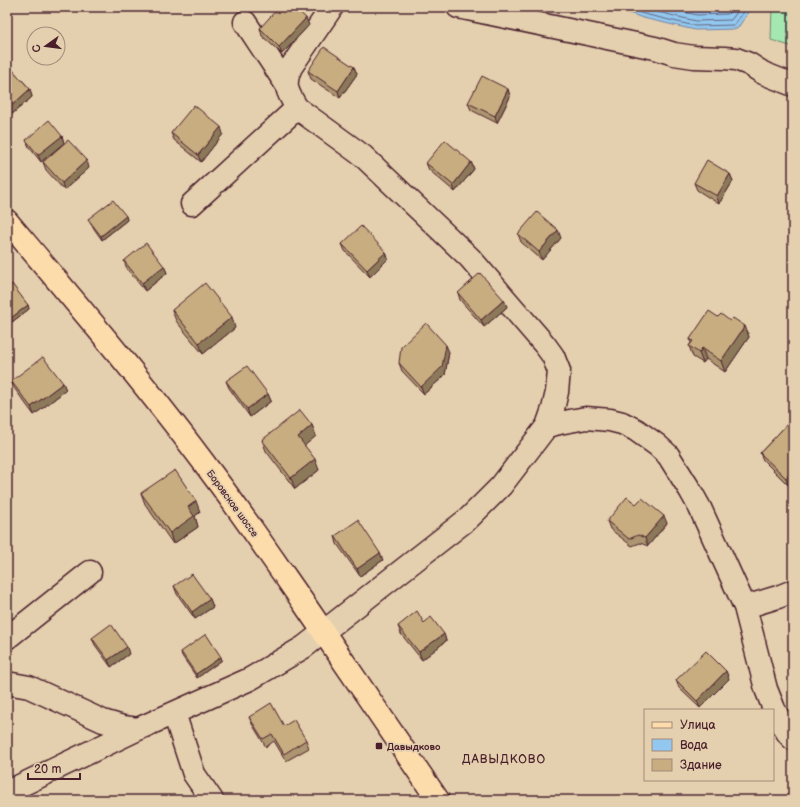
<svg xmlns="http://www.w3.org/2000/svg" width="800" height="807" font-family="'Balsamiq Sans',sans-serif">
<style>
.green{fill:#a4e7b1;stroke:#77836e}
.water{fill:#92c8f0;stroke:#7584a1}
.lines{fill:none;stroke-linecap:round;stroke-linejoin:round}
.shore{stroke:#67637a;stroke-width:1}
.minor-casing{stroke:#4a1f2b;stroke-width:25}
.major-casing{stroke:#4a1f2b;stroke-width:25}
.minor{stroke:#e4d0af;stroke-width:22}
.major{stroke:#fddcac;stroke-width:22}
.wall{fill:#ac956f;stroke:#4a1f2b}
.shaded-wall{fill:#8c795a;stroke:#4a1f2b}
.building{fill:#c8ad81;stroke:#4a1f2b}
.poi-dot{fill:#4a1f2b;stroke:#e4d0af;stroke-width:1.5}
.labels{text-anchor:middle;stroke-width:3.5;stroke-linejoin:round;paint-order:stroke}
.street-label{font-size:10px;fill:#4a1f2b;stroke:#e4d0af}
.poi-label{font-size:10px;font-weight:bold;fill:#4a1f2b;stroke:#e4d0af;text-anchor:start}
.quarter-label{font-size:12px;letter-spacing:1px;fill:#4a1f2b;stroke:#e4d0af}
</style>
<rect width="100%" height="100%" fill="#e4d0af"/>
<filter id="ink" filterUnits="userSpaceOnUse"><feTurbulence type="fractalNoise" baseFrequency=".025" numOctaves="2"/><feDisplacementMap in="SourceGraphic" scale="8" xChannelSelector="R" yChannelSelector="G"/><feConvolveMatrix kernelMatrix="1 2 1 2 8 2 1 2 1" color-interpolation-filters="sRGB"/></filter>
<g filter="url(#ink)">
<!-- green -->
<path class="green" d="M772 7H793V47L771 40Z"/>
<!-- water -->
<path class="water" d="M612 7H750V10L737 29 695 30 643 18Z"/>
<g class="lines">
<!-- shore -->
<path class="shore" d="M624 7 644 14 695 26 734 25 746 9V7
M638 7 645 9 696 21 731 20 741 7
M662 7 697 15 728 14 734 7"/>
<!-- minor casing -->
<g class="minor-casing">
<path id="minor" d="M332 7 291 67C283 85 287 92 297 108L363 156 470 258 545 345 553 356 559 371 557 392 553 409 547 426
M458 7 655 48 674 54 694 57 724 58 736 59 749 64 763 73 793 85
M245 22 286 84
M192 204 297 108
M745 607 778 597 793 591
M7 638 90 572
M7 683 29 687 103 721 123 727 138 729 250 679 304 647 469 518 501 486 547 426 559 423 586 418 610 420 622 423 636 430 657 445 668 455 690 490 700 508 745 607 766 689 774 709 782 725 790 736 793 739
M174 713 194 774 212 800
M7 792 138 729"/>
</g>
<!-- major casing -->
<g class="major-casing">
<path id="major" d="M7 221C77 304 148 387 213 475 245 518 275 562 305 605 349 670 394 735 438 800"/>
</g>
<!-- minor -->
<use href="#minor" class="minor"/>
<!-- major -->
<use href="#major" class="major"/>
</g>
<!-- wall -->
<path class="wall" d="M309 25 282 54 262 36 260 28Z
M7 64 30 89 32 97 11 115 7 110Z
M354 67 357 74 340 98 311 79 308 71Z
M508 89 510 97 497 123 471 110 468 103Z
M171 133 223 134 201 162 174 140Z
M62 136 64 143 41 162 29 147 26 140Z
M43 162 89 168 64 190 46 170Z
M471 162 474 169 455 192 429 170 426 163Z
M730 174 733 181 719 204 697 190 694 183Z
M126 216 127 220 102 240 90 223 88 219Z
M518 234 561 238 542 260 521 242Z
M342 244 386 252 388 259 370 277 345 251Z
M124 261 164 266 167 273 145 291 127 269Z
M7 288 28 305 29 309 12 322 7 316Z
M458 293 504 300 507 307 484 327 460 300Z
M172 310 235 328 203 354 176 321Z
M718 317 745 326 749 337 725 372 706 359 703 363 693 357 689 346 691 343 690 339Z
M449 352 445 375 424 394 402 371 399 363Z
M11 381 63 383 66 390 34 415 14 388Z
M226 381 268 394 271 401 250 417 229 388Z
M793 418 788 485 763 460 760 453Z
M312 425 316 436 304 445 319 470 295 489 266 451 262 440Z
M141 493 200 512 195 516 198 527 173 544 145 504Z
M636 504 667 523 648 546 640 543 632 546 610 529 607 521Z
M335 536 383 560 360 576 337 544Z
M174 586 210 599 213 607 195 619 177 594Z
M424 623 444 634 446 641 422 660 401 634 398 626Z
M92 638 129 654 111 667 95 645Z
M181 652 222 660 197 678 182 656Z
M726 671 729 679 700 708 679 688 676 680Z
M249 717 284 726 306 740 309 748 286 761 274 741 266 747 252 724Z"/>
<!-- shaded-wall -->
<path class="shaded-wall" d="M306 18 309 25 282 54 279 47Z
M354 67 357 74 340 98 338 91Z
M30 89 32 97 11 115 9 108Z
M508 89 510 97 497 123 495 116Z
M221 127 223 134 201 162 198 155Z
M62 136 64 143 41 162 38 155Z
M87 160 89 168 64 190 62 183Z
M471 162 474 169 455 192 453 185Z
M730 174 733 181 719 204 717 196Z
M126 216 127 220 102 240 101 236Z
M558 230 561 238 542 260 539 252Z
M386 252 388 259 370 277 367 270Z
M164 266 167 273 145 291 142 283Z
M504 300 507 307 484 327 481 320Z
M28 305 29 309 12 322 11 318Z
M232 317 235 328 203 354 199 343Z
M745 326 749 337 725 372 721 361Z
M446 345 449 352 445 375 424 394 421 387Z
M702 348 706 359 703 363 699 353Z
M63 383 66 390 34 415 31 407Z
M268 394 271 401 250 417 247 409Z
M312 425 316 436 302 448 298 437Z
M315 459 319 470 295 489 291 478Z
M793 470V480L788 485 786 478Z
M196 501 200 512 195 516 198 527 173 544 170 533 188 507Z
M664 516 667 523 648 546 645 538Z
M380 553 383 560 360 576 357 569Z
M210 599 213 607 195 619 192 612Z
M444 634 446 641 422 660 419 652Z
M127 647 129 654 111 667 108 660Z
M221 657 222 660 197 678 196 674Z
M726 671 729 679 700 708 697 701Z"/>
<!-- building -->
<path class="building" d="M279 7H294L306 18 279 47 260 28Z
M324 47 354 67 338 91 308 71Z
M7 64 30 89 9 108 7 106Z
M482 76 508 89 495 116 468 103Z
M194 105 221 127 198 155 171 133Z
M49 120 62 136 38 155 26 140Z
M68 140 87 160 62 183 43 162Z
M445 140 471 162 453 185 426 163Z
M707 160 730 174 717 196 694 183Z
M113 200 126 216 101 236 88 219Z
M537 212 558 230 539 252 518 234Z
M361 226 386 252 367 270 342 244Z
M146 243 164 266 142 283 124 261Z
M480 273 504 300 481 320 458 293Z
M205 283 232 317 199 343 172 310Z
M12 284 28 305 11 318 7 314V288Z
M709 311 718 317 721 314 730 321 733 318 745 326 721 361 702 348 699 353 689 346 693 341 690 339Z
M426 323 446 345 442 367 421 387 399 363 401 347Z
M43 357 63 383 31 407 11 381Z
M247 366 268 394 247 409 226 381Z
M300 410 312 425 298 437 315 459 291 478 262 440Z
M793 418V470L786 478 760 453Z
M175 470 196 501 188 507 194 516 170 533 141 493Z
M627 497 636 504 642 498 664 516 645 538 638 535 629 539 607 521Z
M358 520 380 553 357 569 335 536Z
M192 574 210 599 192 612 174 586Z
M417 611 424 623 431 617 444 634 419 652 398 626Z
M111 624 127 647 108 660 92 638Z
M206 634 221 657 196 674 181 652Z
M706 651 726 671 697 701 676 680Z
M271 703 284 726 294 720 306 740 284 754 272 734 263 739 249 717Z"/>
</g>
<!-- markers -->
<rect class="poi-dot" x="375" y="742" width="8" height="8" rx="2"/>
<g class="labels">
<!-- street labels -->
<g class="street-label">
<text transform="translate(233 503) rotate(54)" y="4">Боровское шоссе</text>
</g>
<!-- poi labels -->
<g class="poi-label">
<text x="387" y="750">Давыдково</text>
</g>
<!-- quarter labels -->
<g class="quarter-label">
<text x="504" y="763">ДАВЫДКОВО</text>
</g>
</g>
<!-- margin -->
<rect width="800" height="807" fill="none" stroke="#e4d0af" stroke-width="24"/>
<rect x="12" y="12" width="776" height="783" fill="none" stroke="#4a1f2b" stroke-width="1.5" filter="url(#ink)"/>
<!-- legend -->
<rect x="644" y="709" width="130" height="72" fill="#e4d0af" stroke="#a6897a"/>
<rect x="652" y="722" width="20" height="6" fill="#fddcac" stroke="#a6897a"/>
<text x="680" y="729" font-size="12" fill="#4a1f2b">Улица</text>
<rect x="652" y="739" width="20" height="12" fill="#92c8f0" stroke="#a6897a"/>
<text x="680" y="749" font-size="12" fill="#4a1f2b">Вода</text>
<rect x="652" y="759" width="20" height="12" fill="#c8ad81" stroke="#a6897a"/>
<text x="680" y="769" font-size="12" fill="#4a1f2b">Здание</text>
<!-- north arrow -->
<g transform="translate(46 46) rotate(256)"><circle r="19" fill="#e4d0af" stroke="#a6897a"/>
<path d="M0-3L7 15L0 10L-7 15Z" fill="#4a1f2b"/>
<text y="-6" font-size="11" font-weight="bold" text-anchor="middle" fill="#4a1f2b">С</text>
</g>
<!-- scale -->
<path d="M28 773v6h52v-6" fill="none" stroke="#4a1f2b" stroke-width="2"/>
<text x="34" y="773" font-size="12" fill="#4a1f2b" stroke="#e4d0af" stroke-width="3" paint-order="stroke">20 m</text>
</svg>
